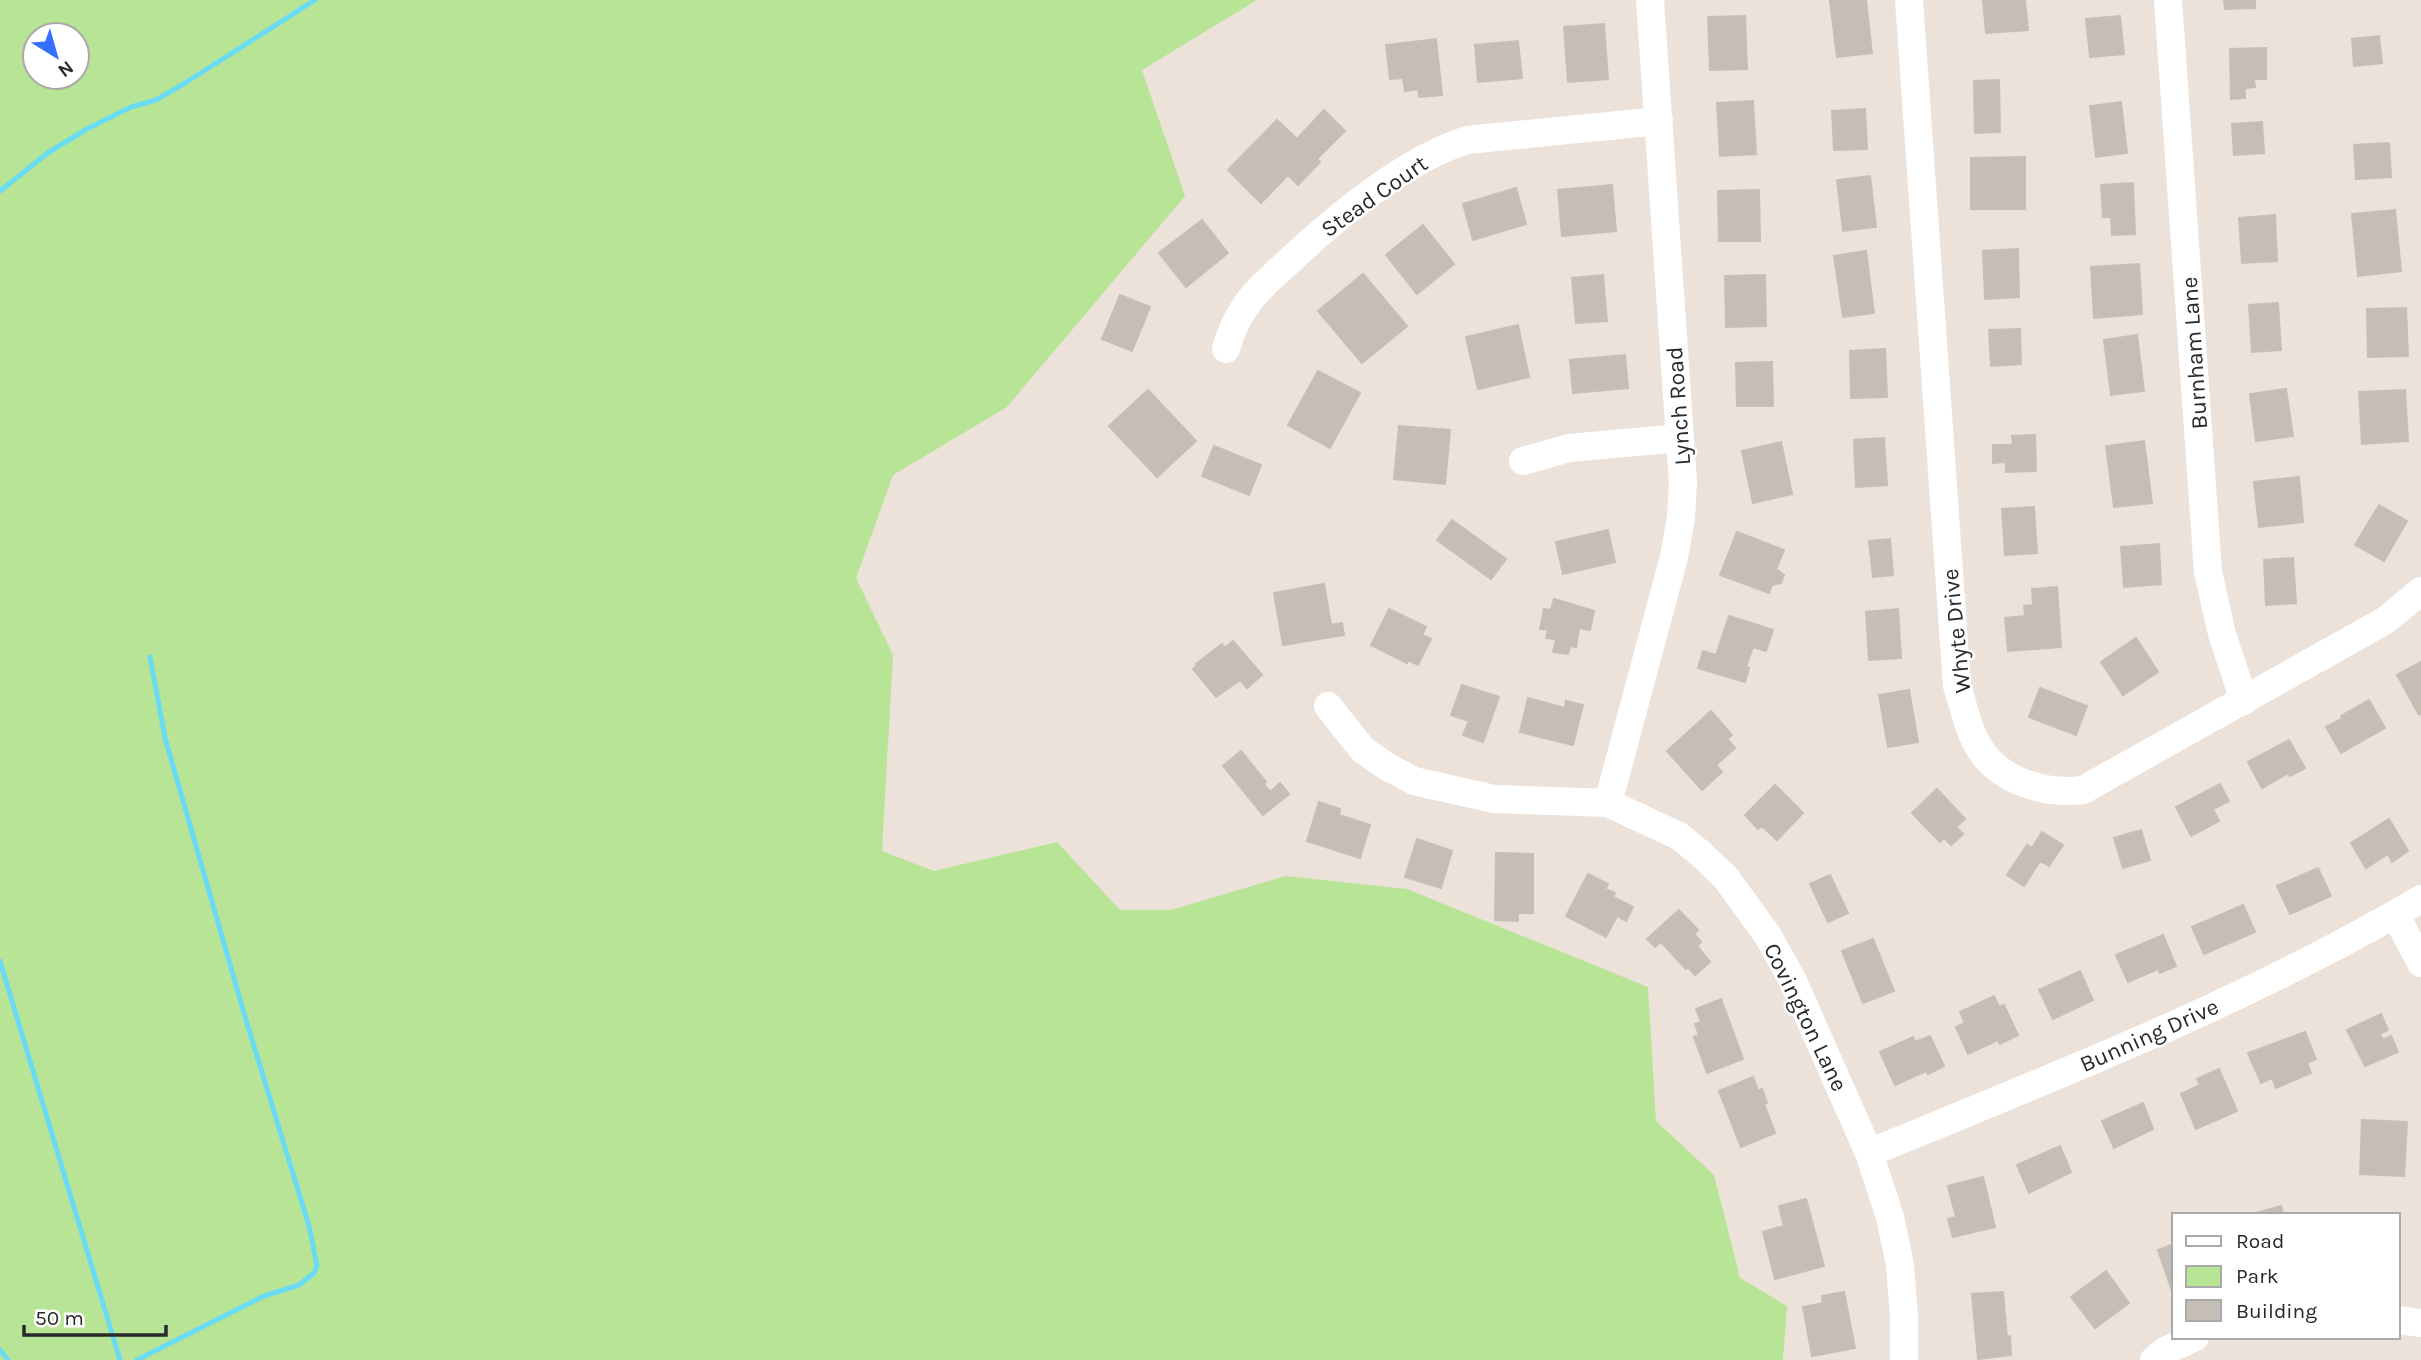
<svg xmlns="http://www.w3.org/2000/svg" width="2421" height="1360" font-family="Karla,sans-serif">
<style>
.green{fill:#b8e495;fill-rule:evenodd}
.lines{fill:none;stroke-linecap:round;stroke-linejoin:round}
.stream{stroke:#69dbf2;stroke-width:5}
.building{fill:#c4beb6;stroke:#c7beb4;stroke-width:2}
.minor{stroke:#fff;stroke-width:28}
.labels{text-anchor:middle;stroke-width:5;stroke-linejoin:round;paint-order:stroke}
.street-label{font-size:23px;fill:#292929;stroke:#fff}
</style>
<rect width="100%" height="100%" fill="#ece2da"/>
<!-- green -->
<path class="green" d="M0 0H1257L1142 70 1185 196 1007 407 893 475 856 578 893 655 882 851 934 871 1057 842 1120 910H1171L1285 876 1407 889 1648 987 1656 1121 1714 1175 1740 1278 1787 1306 1783 1360H0ZM77 35V77H35V35Z"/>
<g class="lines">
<!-- stream -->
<path class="stream" d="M0 191 49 152 87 129 131 107 156 100 185 83 315 0
M0 961 120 1360
M0 1350 8 1360
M137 1360 264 1296 299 1285 314 1273 317 1266 309 1226 246 1020 165 738 150 657"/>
</g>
<!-- building -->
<path class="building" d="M1866 0 1872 53 1837 57 1830 1Z
M1983 0H2025L2028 30 1986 33Z
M2224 0H2255V8L2225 9Z
M1745 16 1747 69 1710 70 1708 17Z
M2120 16 2124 54 2090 57 2086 19Z
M1604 24 1608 79 1568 82 1564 27Z
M2379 36 2382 63 2354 66 2352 39Z
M1436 39 1442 95 1419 97 1418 89 1405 91 1403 78 1390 79 1386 45Z
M1518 41 1522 78 1478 82 1475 45Z
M2266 48V79H2254L2255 87 2245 88V98L2231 99 2230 49Z
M1999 80 2000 132 1975 133 1974 81Z
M1753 101 1756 154 1720 156 1717 103Z
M2121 102 2127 153 2096 157 2090 106Z
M1865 109 1867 149 1834 150 1832 111Z
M1324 110 1345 131 1317 159 1320 162 1298 185 1288 175 1261 203 1228 170 1277 120 1297 139Z
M2262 122 2264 153 2234 155 2232 124Z
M2389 143 2391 177 2356 179 2354 145Z
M2025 157V209H1971V158Z
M1870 176 1876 227 1843 231 1837 180Z
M2133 183 2135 234 2112 235 2111 217H2103L2101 185Z
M1612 185 1616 231 1562 236 1558 190Z
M1516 188 1526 224 1473 240 1463 204Z
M1759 190 1760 241H1719L1718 191Z
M2395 210 2401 271 2358 276 2352 214Z
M2275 215 2277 261 2242 263 2239 218Z
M1202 220 1228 253 1186 287 1159 253Z
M1423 225 1454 264 1417 294 1386 255Z
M2018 249 2019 297 1985 299 1983 251Z
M1866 251 1874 313 1843 317 1834 256Z
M2139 264 2142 314 2094 318 2091 267Z
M1363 274 1407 326 1362 363 1318 311Z
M1603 275 1607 321 1576 323 1572 278Z
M1765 275 1766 326 1726 327 1725 276Z
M1120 295 1150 307 1132 351 1102 339Z
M2278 303 2281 350 2252 352 2249 305Z
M2406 308 2408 356 2368 357 2367 309Z
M1518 325 1529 377 1478 389 1466 337Z
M2020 329 2021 364 1991 366 1989 330Z
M2137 335 2144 391 2111 395 2104 340Z
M1885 349 1887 397 1851 398 1850 351Z
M1625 355 1628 388 1573 393 1570 360Z
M1772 362 1773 406H1737L1736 363Z
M1318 371 1360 393 1330 448 1288 425Z
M2286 389 2293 436 2256 441 2250 394Z
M1148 390 1196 441 1157 477 1109 426Z
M2405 390 2408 441 2362 444 2359 392Z
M1399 426 1450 430 1445 484 1394 479Z
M2035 435 2036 471 2006 472V462L1993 463V445H2013L2012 436Z
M1884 438 1887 485 1856 487 1854 440Z
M2144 441 2152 503 2114 507 2106 446Z
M1781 442 1792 494 1753 503 1742 451Z
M1214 446 1261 465 1249 495 1202 476Z
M2299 477 2303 522 2259 527 2254 482Z
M2379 505 2407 521 2384 561 2355 545Z
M2034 507 2037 553 2005 555 2002 509Z
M1452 520 1506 559 1491 579 1437 540Z
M1608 530 1615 562 1563 574 1556 542Z
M1737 532 1784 550 1776 569 1784 575 1781 583 1772 585 1769 593 1720 575Z
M1890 539 1893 575 1873 577 1869 541Z
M2159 544 2161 584 2124 587 2121 547Z
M2293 558 2296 603 2266 605 2264 560Z
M1324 584 1331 625 1342 623 1344 635 1283 645 1274 593Z
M2057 587 2061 647 2008 651 2005 618 2025 616 2024 606 2033 605 2032 589Z
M1554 599 1594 611 1590 630 1579 628 1576 647 1570 646 1568 654 1553 652 1556 639 1546 638 1548 630 1540 629 1544 609 1551 610Z
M1389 609 1426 627 1422 635 1431 639 1418 665 1408 660 1407 663 1371 645Z
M1898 609 1901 658 1869 660 1866 612Z
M1729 616 1773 630 1766 651 1753 647 1746 667 1749 668 1745 682 1698 668 1703 651 1716 655Z
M2136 638 2158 672 2123 695 2101 662Z
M1233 641 1262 675 1247 688 1240 680 1216 697 1193 669 1197 665 1196 664 1222 644 1225 648Z
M2421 662V714L2419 715 2397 675Z
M1462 685 1499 697 1483 742 1463 735 1469 721 1451 715Z
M2040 688 2087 706 2076 735 2029 717Z
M1909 690 1918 742 1888 747 1879 695Z
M1528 698 1565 708 1566 701 1583 705 1573 745 1520 732Z
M2369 700 2385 728 2341 753 2326 727 2342 719 2341 716Z
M1711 711 1732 735 1727 739 1735 748 1716 765 1722 772 1702 790 1667 751Z
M2289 740 2305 768 2290 776 2288 773 2262 788 2248 762Z
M1241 751 1266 782 1264 784 1270 792 1280 783 1289 794 1263 815 1223 766Z
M2220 784 2229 801 2213 809 2219 821 2191 836 2176 807Z
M1775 785 1803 813 1777 840 1762 826 1758 829 1745 815Z
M1937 789 1965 819 1956 827 1963 834 1951 845 1944 838 1940 842 1912 813Z
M1319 802 1340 809 1339 815 1370 825 1360 858 1307 841Z
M2389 819 2408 851 2392 862 2388 854 2366 868 2351 843Z
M2141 830 2150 860 2123 868 2114 838Z
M2042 832 2063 845 2049 866 2040 861 2024 886 2007 875 2027 845 2032 848Z
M1417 839 1452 851 1441 888 1405 877Z
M1496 853 1533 854V913H1518V921L1495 920Z
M2318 868 2331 896 2290 914 2277 886Z
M1588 874 1608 884 1605 889 1615 893 1613 897 1633 907 1626 921 1617 916 1606 937 1566 916Z
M1830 875 1848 913 1828 922 1810 884Z
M2243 905 2255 932 2204 954 2192 927Z
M1679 910 1698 930 1694 934 1701 942 1697 946 1710 962 1695 975 1688 967 1686 969 1661 942 1655 947 1647 939Z
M2163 935 2176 966 2160 973 2158 969 2128 982 2116 955Z
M1873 939 1894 991 1863 1003 1842 951Z
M2080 971 2093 1000 2053 1019 2039 990Z
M1994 996 1999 1007 2004 1005 2018 1035 2000 1044 1998 1040 1968 1054 1956 1027 1965 1023 1960 1012Z
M1721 999 1743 1059 1707 1073 1694 1037 1699 1035 1695 1024 1701 1022 1696 1009Z
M2381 1014 2388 1030 2380 1034 2383 1040 2391 1036 2398 1052 2365 1066 2347 1030Z
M2305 1032 2316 1059 2307 1063 2311 1073 2276 1088 2272 1078 2261 1083 2248 1053Z
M1930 1036 1944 1066 1928 1074 1926 1071 1895 1085 1880 1052 1913 1037 1915 1042Z
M2219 1069 2237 1111 2196 1129 2181 1094 2200 1085 2197 1079Z
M1753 1077 1758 1091 1762 1089 1767 1103 1764 1104 1775 1133 1741 1147 1719 1091Z
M2143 1103 2153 1129 2114 1148 2102 1121Z
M2362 1120 2407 1122 2404 1176 2360 1174Z
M2060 1146 2071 1172 2029 1193 2017 1165Z
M1983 1177 1995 1227 1953 1237 1948 1219 1956 1217 1948 1186Z
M1806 1199 1824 1266 1775 1279 1763 1232 1784 1226 1779 1206Z
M2281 1206 2283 1215H2249Z
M2174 1244V1297L2158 1250Z
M2106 1271 2129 1303 2095 1328 2071 1297Z
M1844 1292 1855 1348 1812 1356 1803 1307 1823 1303 1822 1296Z
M2003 1292 2007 1337 2010 1336 2011 1355 1978 1359 1972 1294Z"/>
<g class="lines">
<!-- minor -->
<path class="minor" d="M1909 0 1957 686C1963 703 1966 722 1974 738 1992 779 2041 795 2083 790L2386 620 2421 591
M2168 0 2208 572 2222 634 2244 701
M1226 349C1230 335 1235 322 1243 310 1254 292 1271 278 1287 263 1335 218 1404 160 1467 140L1659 121
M1523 461 1569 448 1680 438
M1328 706 1363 750 1386 766 1414 781 1494 799 1608 803 1679 836 1701 854 1726 878 1768 936 1792 979 1869 1153 1890 1217 1900 1265 1904 1317V1360
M1608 803 1674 557 1681 517 1683 483 1650 0
M2395 914 2421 963
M1869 1153C2056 1076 2246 1002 2421 899
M2398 1320 2421 1323
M2154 1360 2165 1351 2195 1337"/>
</g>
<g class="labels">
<!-- street labels -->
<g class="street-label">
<text transform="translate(1374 196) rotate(-35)" y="8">Stead Court</text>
<text transform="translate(2194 353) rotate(-94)" y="8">Burnham Lane</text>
<text transform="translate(1678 406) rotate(-94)" y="8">Lynch Road</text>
<text transform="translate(1956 631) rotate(-96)" y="8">Whyte Drive</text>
<text transform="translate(1806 1017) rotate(64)" y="8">Covington Lane</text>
<text transform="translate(2149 1035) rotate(-24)" y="8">Bunning Drive</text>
</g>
</g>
<!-- legend -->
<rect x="2172" y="1213" width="228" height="126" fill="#ffffff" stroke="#a9a9a9" stroke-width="2"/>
<rect x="2186" y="1236" width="35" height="10" fill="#ffffff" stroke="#a9a9a9" stroke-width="2"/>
<text x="2236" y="1248" font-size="21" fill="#292929">Road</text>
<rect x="2186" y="1266" width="35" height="21" fill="#b8e495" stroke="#a9a9a9" stroke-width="2"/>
<text x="2236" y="1283" font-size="21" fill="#292929">Park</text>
<rect x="2186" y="1300" width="35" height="21" fill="#c4beb6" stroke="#a9a9a9" stroke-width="2"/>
<text x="2236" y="1318" font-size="21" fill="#292929">Building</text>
<!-- north arrow -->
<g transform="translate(56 56) rotate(143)"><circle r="33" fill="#ffffff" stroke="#a9a9a9" stroke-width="2"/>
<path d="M0-5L12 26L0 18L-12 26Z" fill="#346fff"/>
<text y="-10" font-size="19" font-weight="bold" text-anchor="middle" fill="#292929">N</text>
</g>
<!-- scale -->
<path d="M24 1325v10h142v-10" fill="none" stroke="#292929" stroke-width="3.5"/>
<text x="35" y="1325" font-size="21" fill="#292929" stroke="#ffffff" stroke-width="5" paint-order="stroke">50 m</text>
</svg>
